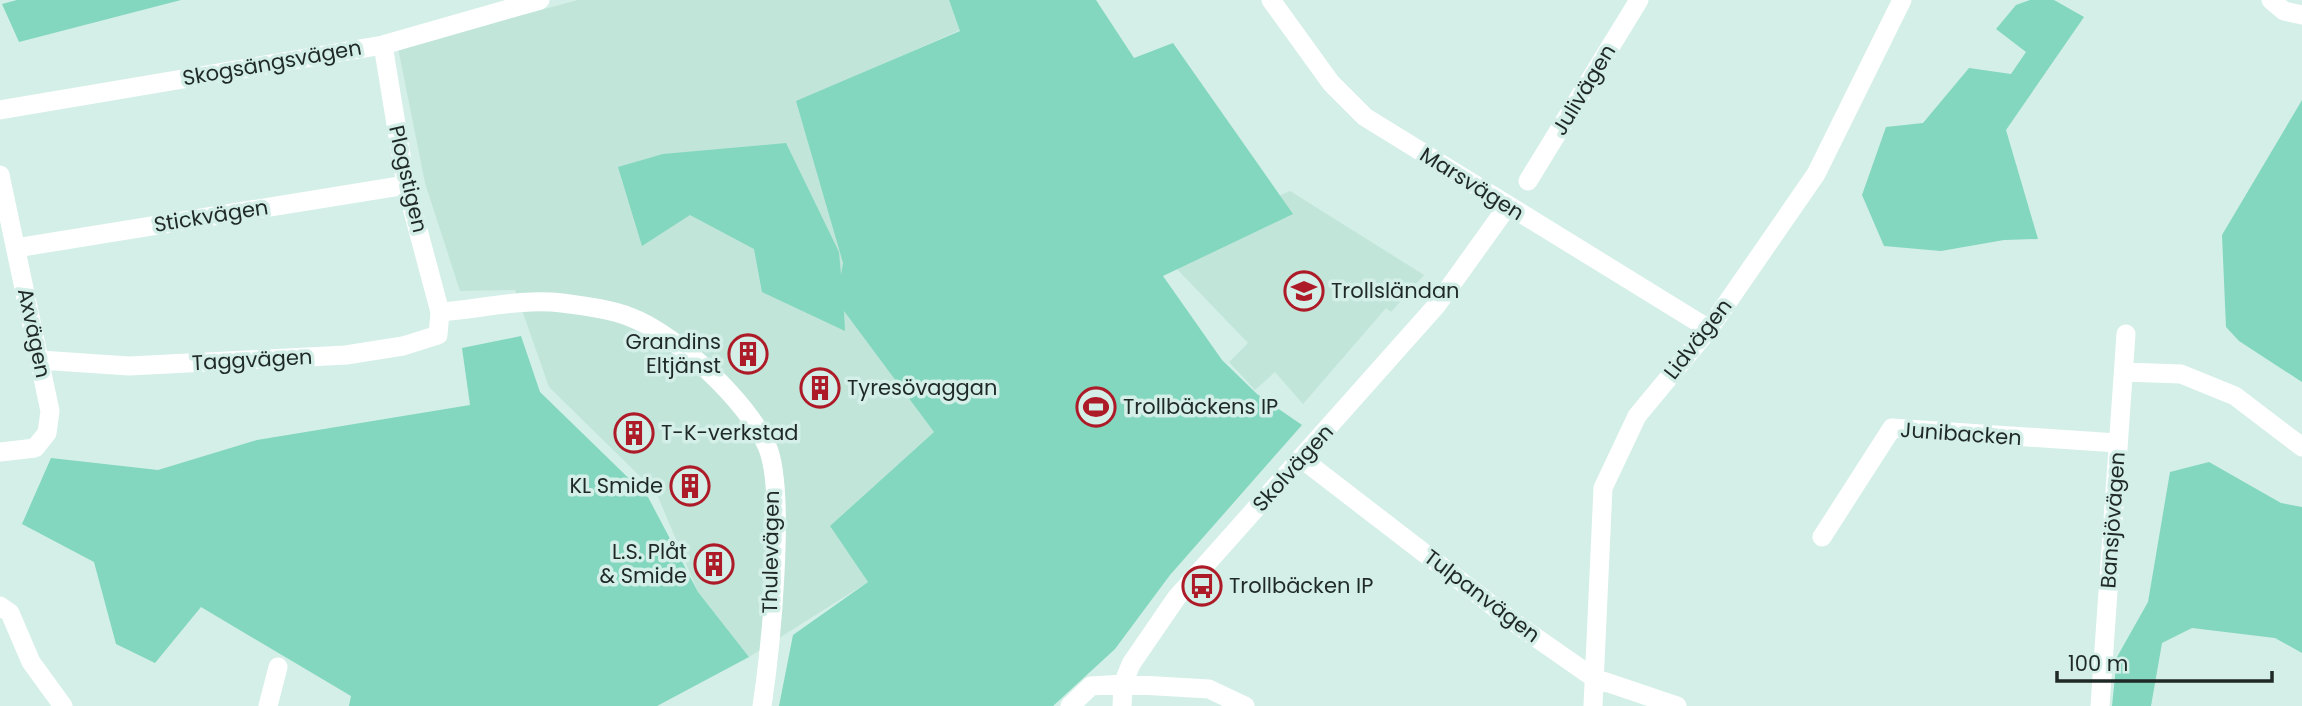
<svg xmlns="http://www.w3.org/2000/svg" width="2302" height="706" font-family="Poppins,sans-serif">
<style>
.built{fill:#c1e5d9}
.green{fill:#82d7be}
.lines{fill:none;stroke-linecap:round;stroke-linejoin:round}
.minor{stroke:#fff;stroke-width:19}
.labels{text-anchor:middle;stroke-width:7;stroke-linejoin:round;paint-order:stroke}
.street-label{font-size:21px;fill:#1f2926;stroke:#d4efe7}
.poi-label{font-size:21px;fill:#1f2926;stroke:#d4efe7;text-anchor:start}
</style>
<rect width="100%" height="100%" fill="#d4efe7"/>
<!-- built -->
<path class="built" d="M578 0H949L960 30 797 102 843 263 838 302 934 432 830 526 868 582 749 657 698 592 656 492 549 387 515 290 460 291 425 183 398 48Z
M1290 191 1424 275 1391 312 1386 308 1303 404 1275 372 1255 390 1229 362 1248 343 1175 267 1219 222Z"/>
<!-- green -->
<path class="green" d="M17 0H181L19 42 2 4Z
M949 0H1096L1134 58 1173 43 1293 214 1163 276 1222 360 1257 394 1302 425 1170 575 1115 649 1053 706H779L793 635 868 582 830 526 934 432 844 311 845 331 762 292 754 249 690 215 642 246 618 167 663 154 786 143 839 252 841 275 843 263 796 101 960 31Z
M2030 0H2054L2084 17 2006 130 2038 239 2004 240 1941 251 1884 246 1862 195 1886 127 1923 123 1969 68 2011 74 2026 52 1996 29 2016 5Z
M2302 100V382L2239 341 2226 327 2222 235Z
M521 336 540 392 648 497 698 592 749 657 657 706H349L351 696 201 607 155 663 116 644 94 562 22 524 51 458 158 470 257 440 470 405 462 348Z
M2209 462 2281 503 2302 507V653L2275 638 2192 628 2162 643 2151 706H2112L2117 657 2148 602 2170 472Z"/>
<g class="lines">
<!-- minor -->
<path class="minor" d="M1271 0 1331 83 1365 117 1709 329
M2271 0 2284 11 2302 15
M0 110 383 45 540 0
M0 175 50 411 47 433 35 448 0 452
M1528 181 1639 0
M16 248 406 185
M440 312C480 309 523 298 562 303 584 306 610 309 630 317 676 334 748 402 767 446 787 491 770 654 762 706
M40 360 129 366 346 355 403 346 438 335 440 312 406 185 383 45
M2124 372 2181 374 2235 396 2302 447
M1302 459 1515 623 1594 678 1677 706
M1822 537 1892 428 2117 443
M0 606 10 613 31 662 63 706
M268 706 278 667
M1070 706 1091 686 1123 684 1209 689 1245 706
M1122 706 1123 684 1131 664 1177 597 1436 306 1507 207
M1593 706 1603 488 1637 416 1709 329 1816 174 1902 0
M2100 706 2126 334"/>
</g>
<!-- icons -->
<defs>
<g id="school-ring" transform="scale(2.0125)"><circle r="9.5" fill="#d4efe7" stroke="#ae1b28" stroke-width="1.5"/><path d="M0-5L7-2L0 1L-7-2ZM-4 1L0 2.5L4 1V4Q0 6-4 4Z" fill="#ae1b28"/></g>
<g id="building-ring" transform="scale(2.0125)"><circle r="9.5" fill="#d4efe7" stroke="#ae1b28" stroke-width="1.5"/><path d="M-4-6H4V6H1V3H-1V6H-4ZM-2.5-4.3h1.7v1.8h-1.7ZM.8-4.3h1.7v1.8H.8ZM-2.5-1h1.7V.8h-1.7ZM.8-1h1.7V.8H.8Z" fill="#ae1b28"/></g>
<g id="stadium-ring" transform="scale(2.0125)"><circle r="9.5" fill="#d4efe7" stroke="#ae1b28" stroke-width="1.5"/><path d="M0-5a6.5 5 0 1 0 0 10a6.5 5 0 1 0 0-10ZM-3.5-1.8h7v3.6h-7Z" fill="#ae1b28"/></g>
<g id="bus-ring" transform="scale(2.0125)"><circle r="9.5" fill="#d4efe7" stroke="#ae1b28" stroke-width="1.5"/><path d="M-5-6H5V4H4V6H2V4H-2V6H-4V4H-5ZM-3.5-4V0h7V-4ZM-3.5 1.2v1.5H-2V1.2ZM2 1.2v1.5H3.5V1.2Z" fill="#ae1b28"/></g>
</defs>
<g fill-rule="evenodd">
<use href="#school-ring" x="1304" y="291"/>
<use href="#building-ring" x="748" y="354"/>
<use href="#building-ring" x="820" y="388"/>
<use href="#stadium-ring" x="1096" y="407"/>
<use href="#building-ring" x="634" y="433"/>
<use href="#building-ring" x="690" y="486"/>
<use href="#building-ring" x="714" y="564"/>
<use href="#bus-ring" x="1202" y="586"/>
</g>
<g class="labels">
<!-- street labels -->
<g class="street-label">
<text transform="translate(272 63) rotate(-10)" y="7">Skogsängsvägen</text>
<text transform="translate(1584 90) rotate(-59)" y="7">Julivägen</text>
<text transform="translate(408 179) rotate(77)" y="7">Plogstigen</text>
<text transform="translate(1472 184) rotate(32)" y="7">Marsvägen</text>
<text transform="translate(211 216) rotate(-9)" y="7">Stickvägen</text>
<text transform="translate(34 333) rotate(78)" y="7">Axvägen</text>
<text transform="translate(1698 339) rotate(-52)" y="7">Lidvägen</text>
<text transform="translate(252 360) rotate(-3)" y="7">Taggvägen</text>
<text transform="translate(1961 434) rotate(4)" y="7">Junibacken</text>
<text transform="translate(1293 468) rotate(-48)" y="7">Skolvägen</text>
<text transform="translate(2113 520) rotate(-86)" y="7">Bansjövägen</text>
<text transform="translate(771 552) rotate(-89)" y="7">Thulevägen</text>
<text transform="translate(1482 596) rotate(37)" y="7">Tulpanvägen</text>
</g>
<!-- poi labels -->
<g class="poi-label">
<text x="1331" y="298">Trollsländan</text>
<text x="721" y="349" text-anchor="end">Grandins<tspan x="721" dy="24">Eltjänst</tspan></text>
<text x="847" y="395">Tyresövaggan</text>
<text x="1123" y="414">Trollbäckens IP</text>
<text x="661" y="440">T-K-verkstad</text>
<text x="663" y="493" text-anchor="end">KL Smide</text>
<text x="687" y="559" text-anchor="end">L.S. Plåt<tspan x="687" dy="24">&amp; Smide</tspan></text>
<text x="1229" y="593">Trollbäcken IP</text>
</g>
</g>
<!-- scale -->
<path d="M2057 671v10h215v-10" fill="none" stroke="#1f2926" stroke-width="3.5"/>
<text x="2068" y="671" font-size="21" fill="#1f2926" stroke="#d4efe7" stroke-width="5" paint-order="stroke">100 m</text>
</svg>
